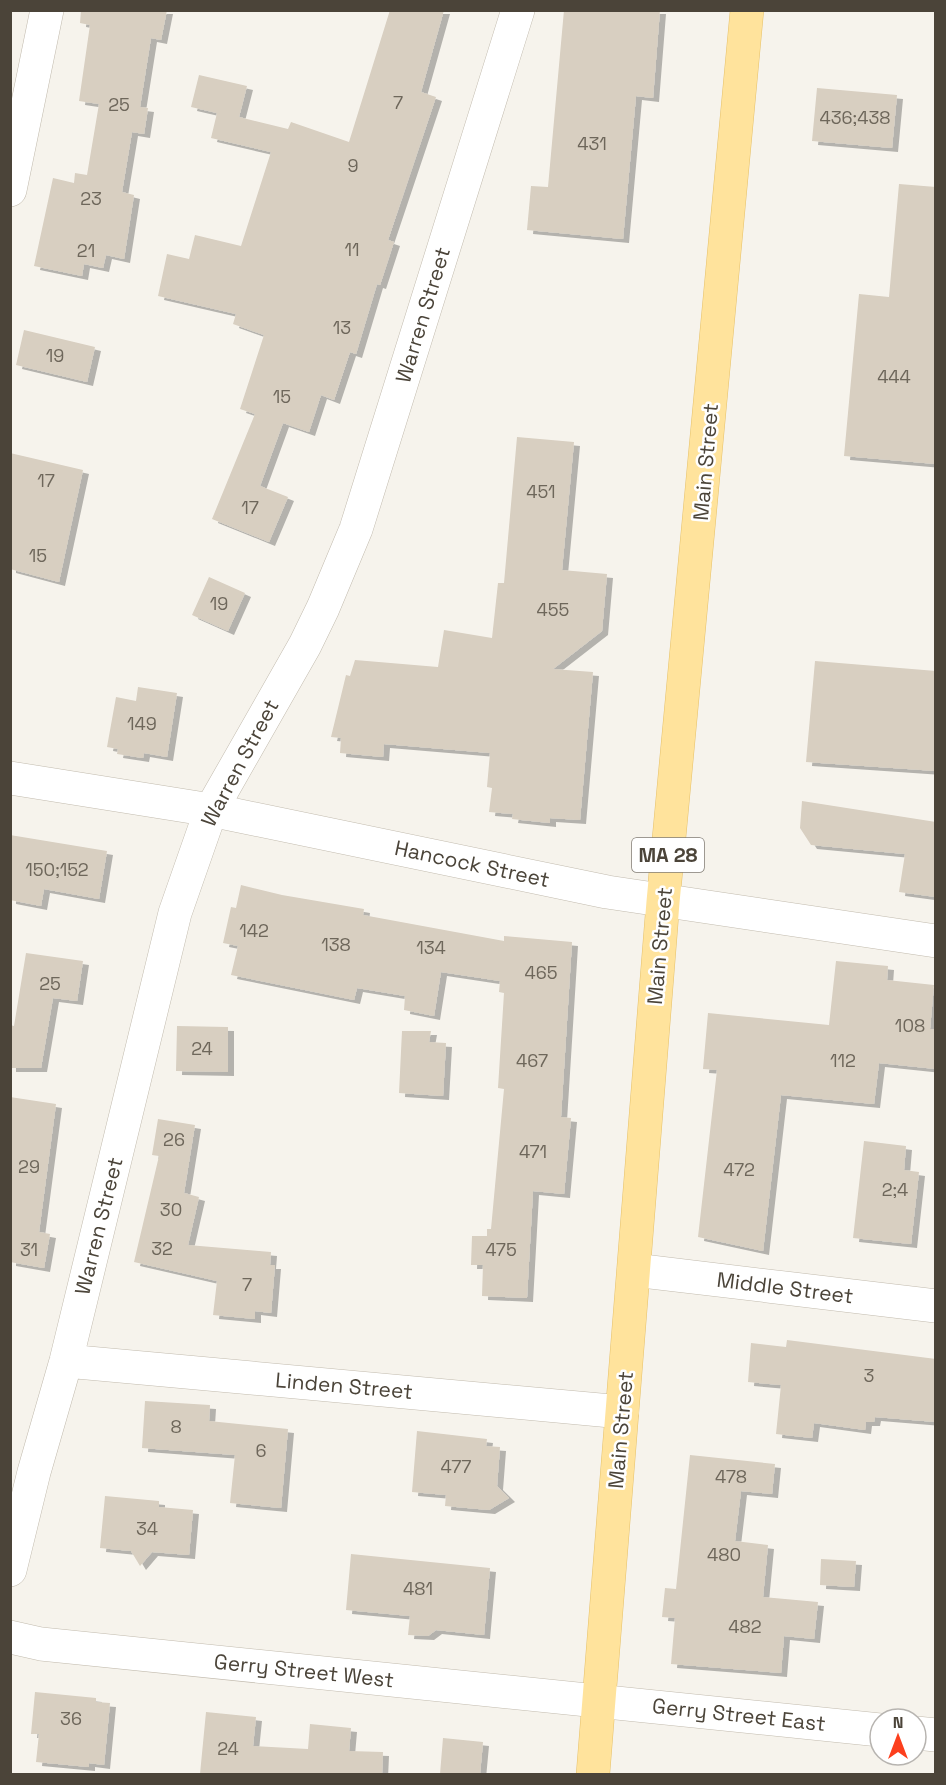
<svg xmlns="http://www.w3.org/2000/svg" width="946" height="1785" font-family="'Space Grotesk',sans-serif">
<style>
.building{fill:#d8cfc1;filter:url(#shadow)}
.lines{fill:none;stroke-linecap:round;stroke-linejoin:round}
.minor-casing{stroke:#c2bbae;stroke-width:34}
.tertiary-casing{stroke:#c2bbae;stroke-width:34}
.primary-casing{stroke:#e6c16a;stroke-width:34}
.minor{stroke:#fff;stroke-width:33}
.tertiary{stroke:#fff;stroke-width:33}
.primary{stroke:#ffe39c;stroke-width:33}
.labels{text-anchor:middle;stroke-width:5;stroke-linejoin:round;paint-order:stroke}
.number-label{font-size:18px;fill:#6e675b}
.shield{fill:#fff;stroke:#817c74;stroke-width:1.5}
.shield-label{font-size:20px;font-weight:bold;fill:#4b4439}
.street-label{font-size:21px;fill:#4b4439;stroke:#fff}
</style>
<defs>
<filter id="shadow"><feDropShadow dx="6" dy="4" stdDeviation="0" flood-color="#0004"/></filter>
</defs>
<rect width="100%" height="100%" fill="#f6f3ec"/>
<!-- building -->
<path class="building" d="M81 10H167L161 40 151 38 140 107 148 108 144 134 132 132 122 192 134 195 124 259 106 255 103 268 84 264 82 276 34 266 53 178 74 183 75 173 87 175 99 104 79 101 90 25 80 23Z
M390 10H444L421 92 436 97 388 240 394 242 380 285 377 284 356 354 350 352 334 400 321 395 309 432 283 423 260 486 288 497 269 542 212 519 255 414 240 409 264 335 233 324 236 314 158 296 167 254 189 259 195 235 241 246 271 152 211 138 217 113 191 107 199 75 247 86 239 117 288 129 291 122 349 142Z
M564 10H660L653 98 636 96 623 239 527 230 531 186 548 187Z
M817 88 897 95 892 148 812 141Z
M899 184 936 187V464L844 456 859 294 889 297Z
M24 330 95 347 87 382 16 365Z
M517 437 574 442 562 570 607 574 602 631 553 669 593 672 580 820 550 818V823L512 819 513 814 489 812 492 788 487 787 490 753 384 744 383 757 340 753 341 738 331 737 346 675 350 676 355 660 438 667 444 630 492 638 498 583H504Z
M10 453 83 470 59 582 10 569Z
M209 577 245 593 228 631 192 615Z
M815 661 936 671V771L806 762Z
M138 687 177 693 167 757 144 753 143 758 117 754 118 749 107 747 116 697 136 701Z
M802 801 936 822V897L899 892 905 854 811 845 800 828Z
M10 835 107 851 99 899 44 889 41 906 10 900Z
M241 885 282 895 364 909 363 915 504 941V936L572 942 561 1117 571 1118 564 1194 533 1191 527 1298 482 1296 483 1265H471L472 1236H487V1229H491L504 1089 498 1088 504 993 499 992 500 981 441 972 434 1016 404 1010 405 996 357 988 354 1000 231 975 238 946 223 943 231 907 236 908Z
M26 953 83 961 77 1001 53 998 41 1068H10V1025L14 1026Z
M836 961 888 966 887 980 934 985 930 1029 936 1030V1069L879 1063 874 1104 781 1095 763 1251 698 1237 717 1070 703 1069 708 1013 829 1025Z
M177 1026 228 1027V1072L176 1071Z
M402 1031H431L429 1042 446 1043 443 1096 399 1093Z
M10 1097 56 1104 39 1232 50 1234 44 1268 10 1262Z
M158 1119 195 1125 184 1193 199 1197 188 1245 271 1252 270 1265H275L271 1313 255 1311V1319L213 1315 217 1281 134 1262 159 1156 152 1155Z
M864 1141 906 1146 904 1170 919 1172 911 1244 853 1238Z
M787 1340 936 1359V1422L875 1417 874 1422H866L865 1430 814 1423 812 1438 776 1434 781 1385 748 1382 751 1343 786 1347Z
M145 1401 210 1405 209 1421 288 1429 281 1508 230 1503 235 1455 142 1448Z
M417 1431 487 1439 486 1446 500 1447 497 1486 509 1498 489 1510 445 1506 446 1495 412 1492Z
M690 1455 775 1464 772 1494 741 1491 735 1541 768 1545 763 1597 818 1602 814 1639 784 1636 781 1673 671 1664 675 1618 662 1617 665 1588 676 1589Z
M105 1496 159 1501V1507L193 1510 189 1555 152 1552 140 1566 131 1551 100 1548Z
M351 1554 490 1568 484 1635 436 1630 428 1636 408 1635 410 1616 346 1610Z
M821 1559 856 1561 854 1587 820 1585Z
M35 1692 96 1698V1702L110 1703 104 1765 89 1763V1767L36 1762 39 1734H31Z
M206 1712 256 1717 253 1746 308 1749 310 1724 351 1728 349 1751 383 1752 382 1774H200Z
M443 1738 483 1742 480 1774H440Z"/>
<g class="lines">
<!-- minor casing -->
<g class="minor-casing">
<path id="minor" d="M10 778 211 810 607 892 936 941
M634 1270 936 1306
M66 1361 622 1412
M10 1570 34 1472 66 1361 175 913 211 810 305 645 323 608 356 529 518 10
M10 1637 41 1644 880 1730
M916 1733 936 1735"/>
</g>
<!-- tertiary casing -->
<g class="tertiary-casing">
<path id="tertiary" d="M10 190 47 10"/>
</g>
<!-- primary casing -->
<g class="primary-casing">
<path id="primary" d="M593 1774 663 902 747 10"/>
</g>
<!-- minor -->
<use href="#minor" class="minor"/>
<!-- tertiary -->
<use href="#tertiary" class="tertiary"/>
<!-- primary -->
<use href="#primary" class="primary"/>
</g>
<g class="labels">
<!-- number labels -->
<g class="number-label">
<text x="398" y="109">7</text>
<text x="119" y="111">25</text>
<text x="855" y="124">436;438</text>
<text x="592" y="150">431</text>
<text x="353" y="172">9</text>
<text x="91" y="205">23</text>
<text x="352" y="256">11</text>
<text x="86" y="257">21</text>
<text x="342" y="334">13</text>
<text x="55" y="362">19</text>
<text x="894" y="383">444</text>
<text x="282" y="403">15</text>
<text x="46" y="487">17</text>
<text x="541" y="498">451</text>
<text x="250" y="514">17</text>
<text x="38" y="562">15</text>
<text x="219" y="610">19</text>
<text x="553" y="616">455</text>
<text x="142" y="730">149</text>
<text x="57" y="876">150;152</text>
<text x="254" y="937">142</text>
<text x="336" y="951">138</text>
<text x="431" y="954">134</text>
<text x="541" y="979">465</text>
<text x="50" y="990">25</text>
<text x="910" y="1032">108</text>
<text x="202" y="1055">24</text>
<text x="532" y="1067">467</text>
<text x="843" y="1067">112</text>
<text x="174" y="1146">26</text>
<text x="533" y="1158">471</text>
<text x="29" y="1173">29</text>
<text x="739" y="1176">472</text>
<text x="895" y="1196">2;4</text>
<text x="171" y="1216">30</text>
<text x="162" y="1255">32</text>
<text x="29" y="1256">31</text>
<text x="501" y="1256">475</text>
<text x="247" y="1291">7</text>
<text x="869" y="1382">3</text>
<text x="176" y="1433">8</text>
<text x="261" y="1457">6</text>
<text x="456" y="1473">477</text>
<text x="731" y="1483">478</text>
<text x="147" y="1535">34</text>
<text x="724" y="1561">480</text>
<text x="418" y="1595">481</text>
<text x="745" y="1633">482</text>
<text x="71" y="1725">36</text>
<text x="228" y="1755">24</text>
</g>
<!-- shield labels -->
<rect class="shield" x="632" y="838" width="72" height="34" rx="4.5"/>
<g class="shield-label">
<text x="668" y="862">MA 28</text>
</g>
<!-- street labels -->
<g class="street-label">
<text transform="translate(423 315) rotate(-73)" y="7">Warren Street</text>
<text transform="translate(706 462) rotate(-85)" y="7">Main Street</text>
<text transform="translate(240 763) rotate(-62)" y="7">Warren Street</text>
<text transform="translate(472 864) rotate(12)" y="7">Hancock Street</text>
<text transform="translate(660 946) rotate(-85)" y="7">Main Street</text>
<text transform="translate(99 1226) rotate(-76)" y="7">Warren Street</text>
<text transform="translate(785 1288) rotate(7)" y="7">Middle Street</text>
<text transform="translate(344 1386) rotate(5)" y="7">Linden Street</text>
<text transform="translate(621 1430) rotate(-85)" y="7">Main Street</text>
<text transform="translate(304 1671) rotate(6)" y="7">Gerry Street West</text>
<text transform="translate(739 1715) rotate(6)" y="7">Gerry Street East</text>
</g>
</g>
<!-- border -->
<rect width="946" height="1785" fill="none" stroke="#4b4439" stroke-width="24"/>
<!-- north arrow -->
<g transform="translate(898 1737)"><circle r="28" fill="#ffffff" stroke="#b7b4b0" stroke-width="1.5"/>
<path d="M0-4.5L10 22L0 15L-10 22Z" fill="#fc3f1d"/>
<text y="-9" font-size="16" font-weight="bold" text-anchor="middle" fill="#4b4439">N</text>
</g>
</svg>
